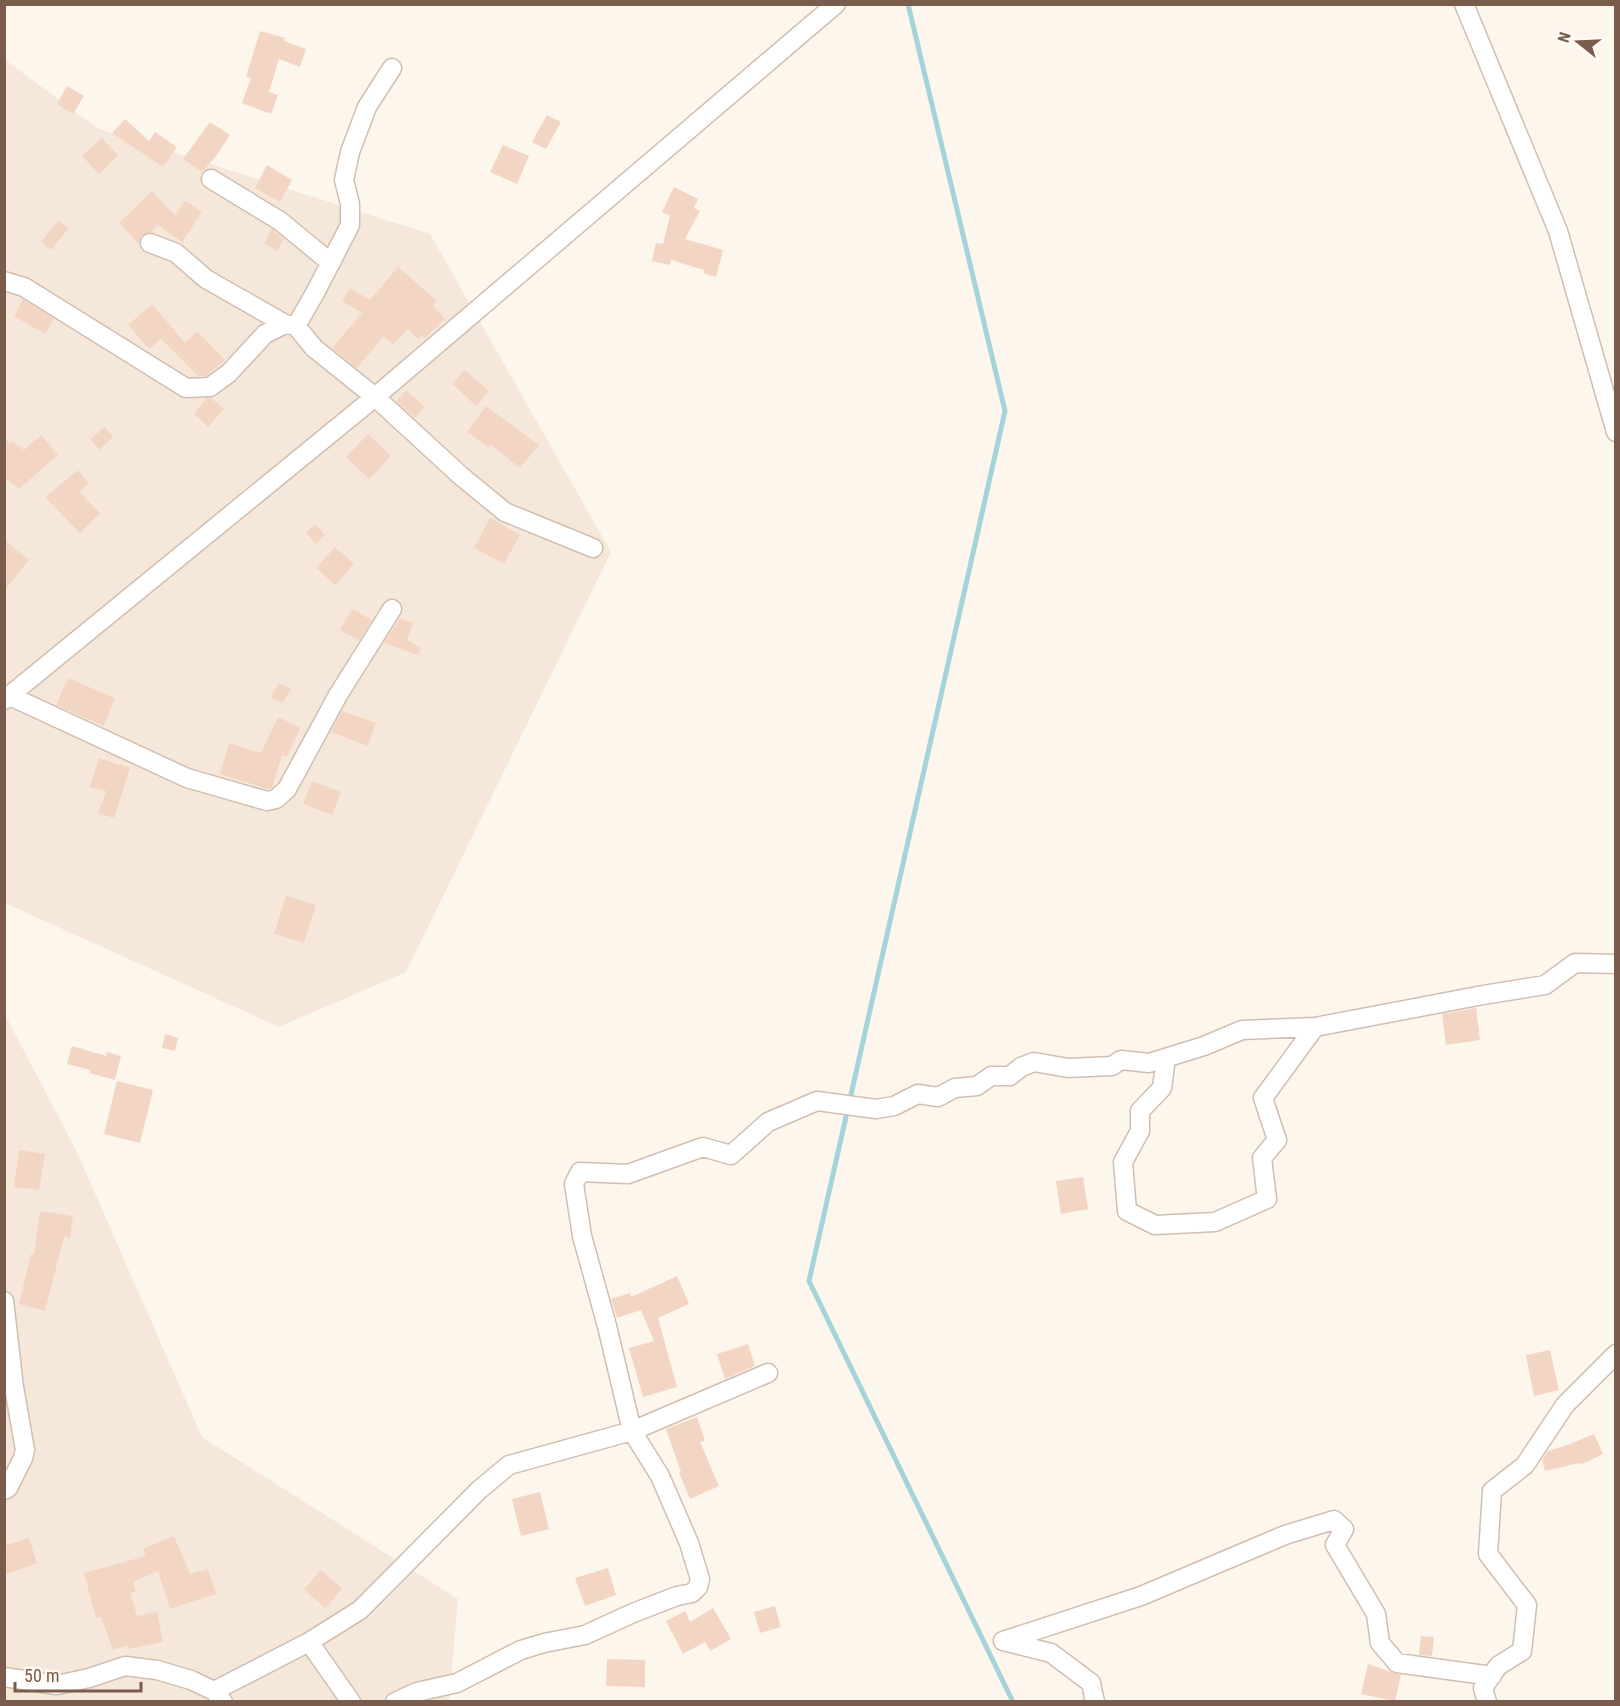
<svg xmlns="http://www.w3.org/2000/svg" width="1620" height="1706" font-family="'Roboto Condensed',sans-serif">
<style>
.residential{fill:#f5e8da}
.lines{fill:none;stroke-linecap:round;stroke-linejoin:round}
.stream{stroke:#a5d3da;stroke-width:5}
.building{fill:#f3d5c3}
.street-casing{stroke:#d1beb0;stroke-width:21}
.street{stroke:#fff;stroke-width:18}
</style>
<rect width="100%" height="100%" fill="#fdf6ec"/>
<!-- residential -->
<path class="residential" d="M4 59 97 128 430 234 611 552 406 972 279 1027 5 903Z
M4 1013 76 1150 202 1437 458 1599 449 1701H5Z"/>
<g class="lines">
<!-- stream -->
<path class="stream" d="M908 4 1005 411 809 1281 1013 1702"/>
</g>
<!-- building -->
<path class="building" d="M260 31 285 38 284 41 306 49 300 67 279 59 269 92 278 95 271 114 242 103 251 78 246 77Z
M67 86 84 96 73 114 57 104Z
M547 115 561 122 546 149 532 142Z
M125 119 149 141 155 132 177 147 163 167 112 133Z
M210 122 230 135 216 156 202 172 183 159Z
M102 138 118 155 99 174 82 156Z
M503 145 529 156 517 184 490 172Z
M267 165 292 180 280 202 255 188Z
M674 187 698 199 694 208 700 211 685 239 723 250 716 277 703 273 704 270 671 260 670 265 652 261 656 243 663 244 670 216 662 212Z
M152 191 175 215 185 201 202 212 182 242 158 225 150 232 143 235 138 243 119 223Z
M58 220 69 228 51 250 41 242Z
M272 229 284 239 277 251 264 243Z
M398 267 437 301 433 306 445 319 425 338 422 335 418 339 408 329 393 344 384 336 357 368 332 348 362 313 342 301 350 288 370 300Z
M23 299 54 319 45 334 14 316Z
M152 304 185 343 197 331 225 360 206 376H198L161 339 149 349 128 325Z
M465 370 489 391 476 406 452 384Z
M406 390 425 407 415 418 396 401Z
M207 398H211L224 409 208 427 194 414Z
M486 406 539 445 520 468 490 444 488 447 467 432Z
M105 427 113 437 99 450 90 439Z
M368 434 391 456 369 479 346 457Z
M41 435 58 455 19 489 4 477V439L10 443 12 441 24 450Z
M78 470 89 484 79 491 100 513 80 533 45 497Z
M490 518 520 535 504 564 474 548Z
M315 524 325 535 316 544 306 533Z
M4 540 29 560 4 591Z
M335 547 354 564 335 585 316 568Z
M352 609 372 620 359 640 340 630Z
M400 618 413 623 407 640 421 648 418 655 384 643Z
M68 678 115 698 104 726 56 705Z
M279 683 291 689 283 703 271 697Z
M342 711 376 723 368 746 331 732Z
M278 717 300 728 287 757 282 755 272 788 268 789 220 774 229 743 261 753Z
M99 758 130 768 114 818 98 813 106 791 90 787Z
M312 781 341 792 332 815 303 804Z
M286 896 316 905 304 943 274 934Z
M1476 1008 1480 1040 1446 1045 1442 1014Z
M165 1034 178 1038 175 1051 162 1048Z
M72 1046 106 1056 107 1052 121 1056 115 1080 89 1073 90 1070 67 1064Z
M117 1081 153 1090 140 1143 104 1134Z
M19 1150 45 1154 39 1190 14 1187Z
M1083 1177 1088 1209 1061 1214 1056 1181Z
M40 1211 73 1216 70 1238 64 1237 45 1311 19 1304 31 1254H34Z
M677 1276 689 1304 658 1318 677 1387 643 1397 629 1348 654 1341 641 1310 617 1318 611 1299 630 1293 631 1297Z
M748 1344 755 1366 725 1379 717 1354Z
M1550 1350 1559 1390 1534 1396 1526 1355Z
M697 1417 705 1441 700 1442 719 1486 690 1499 679 1473 681 1472 666 1429Z
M1594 1434 1603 1454 1580 1465 1579 1463 1545 1471 1542 1460 1548 1451 1565 1446Z
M540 1492 549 1529 521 1536 512 1499Z
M174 1536 190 1574 208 1569 216 1594 170 1609 158 1571 133 1582 136 1591 130 1593 137 1616 157 1612 163 1642 128 1649V1645L113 1650 101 1617 96 1618 84 1573 146 1556 143 1549Z
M29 1538 37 1563 4 1575V1546Z
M608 1568 616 1595 585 1606 575 1578Z
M321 1570 342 1589 325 1608 304 1589Z
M775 1606 781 1627 760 1633 754 1612Z
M713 1608 731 1639 710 1651 705 1642 683 1654 666 1621 685 1611 690 1622Z
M1421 1636 1434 1637 1432 1656 1419 1655Z
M607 1659 645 1660V1687L606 1686Z
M1368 1664 1401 1675 1395 1701 1361 1694Z"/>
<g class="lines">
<!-- street casing -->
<g class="street-casing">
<path id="street" d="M1464 4 1558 231 1616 432
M211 179 280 221 331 263
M150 243 176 253 206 279 285 324
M4 281 24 287 186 388 210 387 229 373 265 334 285 324 296 326 314 348 375 397 461 476 505 512 593 548
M296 326 315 293 350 225V204L344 180 350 152 367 107 392 68
M10 696 187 778 267 801 276 799 287 789 338 695 392 609
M4 700 375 397 836 4
M1166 1058 1162 1088 1140 1111V1131L1123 1162 1127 1211 1155 1225 1215 1222 1267 1199 1262 1158 1277 1140 1263 1098 1315 1027
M4 1301 14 1387 25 1450 23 1458 8 1488 4 1490
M768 1373 632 1431 607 1326 582 1236 574 1184 580 1172 628 1174 703 1147 731 1155 768 1122 817 1101 876 1109 894 1106 918 1094 938 1097 955 1088 977 1086 991 1076H1010L1021 1067 1034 1062 1068 1068 1112 1066 1121 1060 1149 1063 1204 1046 1242 1030 1315 1027 1483 995 1545 985 1575 963 1616 964
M309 1642 351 1702
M4 1677 57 1685 89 1678 125 1666 157 1670 191 1680 214 1691 223 1702
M214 1691 309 1642 360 1610 479 1490 509 1465 632 1431 660 1476 689 1543 700 1579 698 1587 692 1593 677 1596 633 1613 585 1635 544 1643 521 1650 457 1683 417 1692 395 1702
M1095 1702 1091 1683 1051 1653 1003 1641 1141 1596 1285 1535 1334 1520 1344 1529 1335 1545 1376 1614 1380 1643 1397 1663 1492 1676
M1487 1702 1483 1688 1498 1666 1522 1651 1527 1605 1488 1554 1492 1491 1525 1465 1565 1405 1616 1354"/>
</g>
<!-- street -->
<use href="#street" class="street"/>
</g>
<!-- border -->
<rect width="1620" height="1706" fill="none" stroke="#7a5c4d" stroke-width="12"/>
<!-- north arrow -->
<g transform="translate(1578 42) rotate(288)" stroke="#fffaf3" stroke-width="4.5" paint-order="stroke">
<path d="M0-4.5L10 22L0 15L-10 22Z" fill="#7a5c4d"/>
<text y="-9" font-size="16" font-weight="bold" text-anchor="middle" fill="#7a5c4d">N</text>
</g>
<!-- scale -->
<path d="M15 1682v9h126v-9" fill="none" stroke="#7a5c4d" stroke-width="3"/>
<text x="24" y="1682" font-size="18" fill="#7a5c4d" stroke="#fffaf3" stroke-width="4.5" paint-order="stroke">50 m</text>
</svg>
